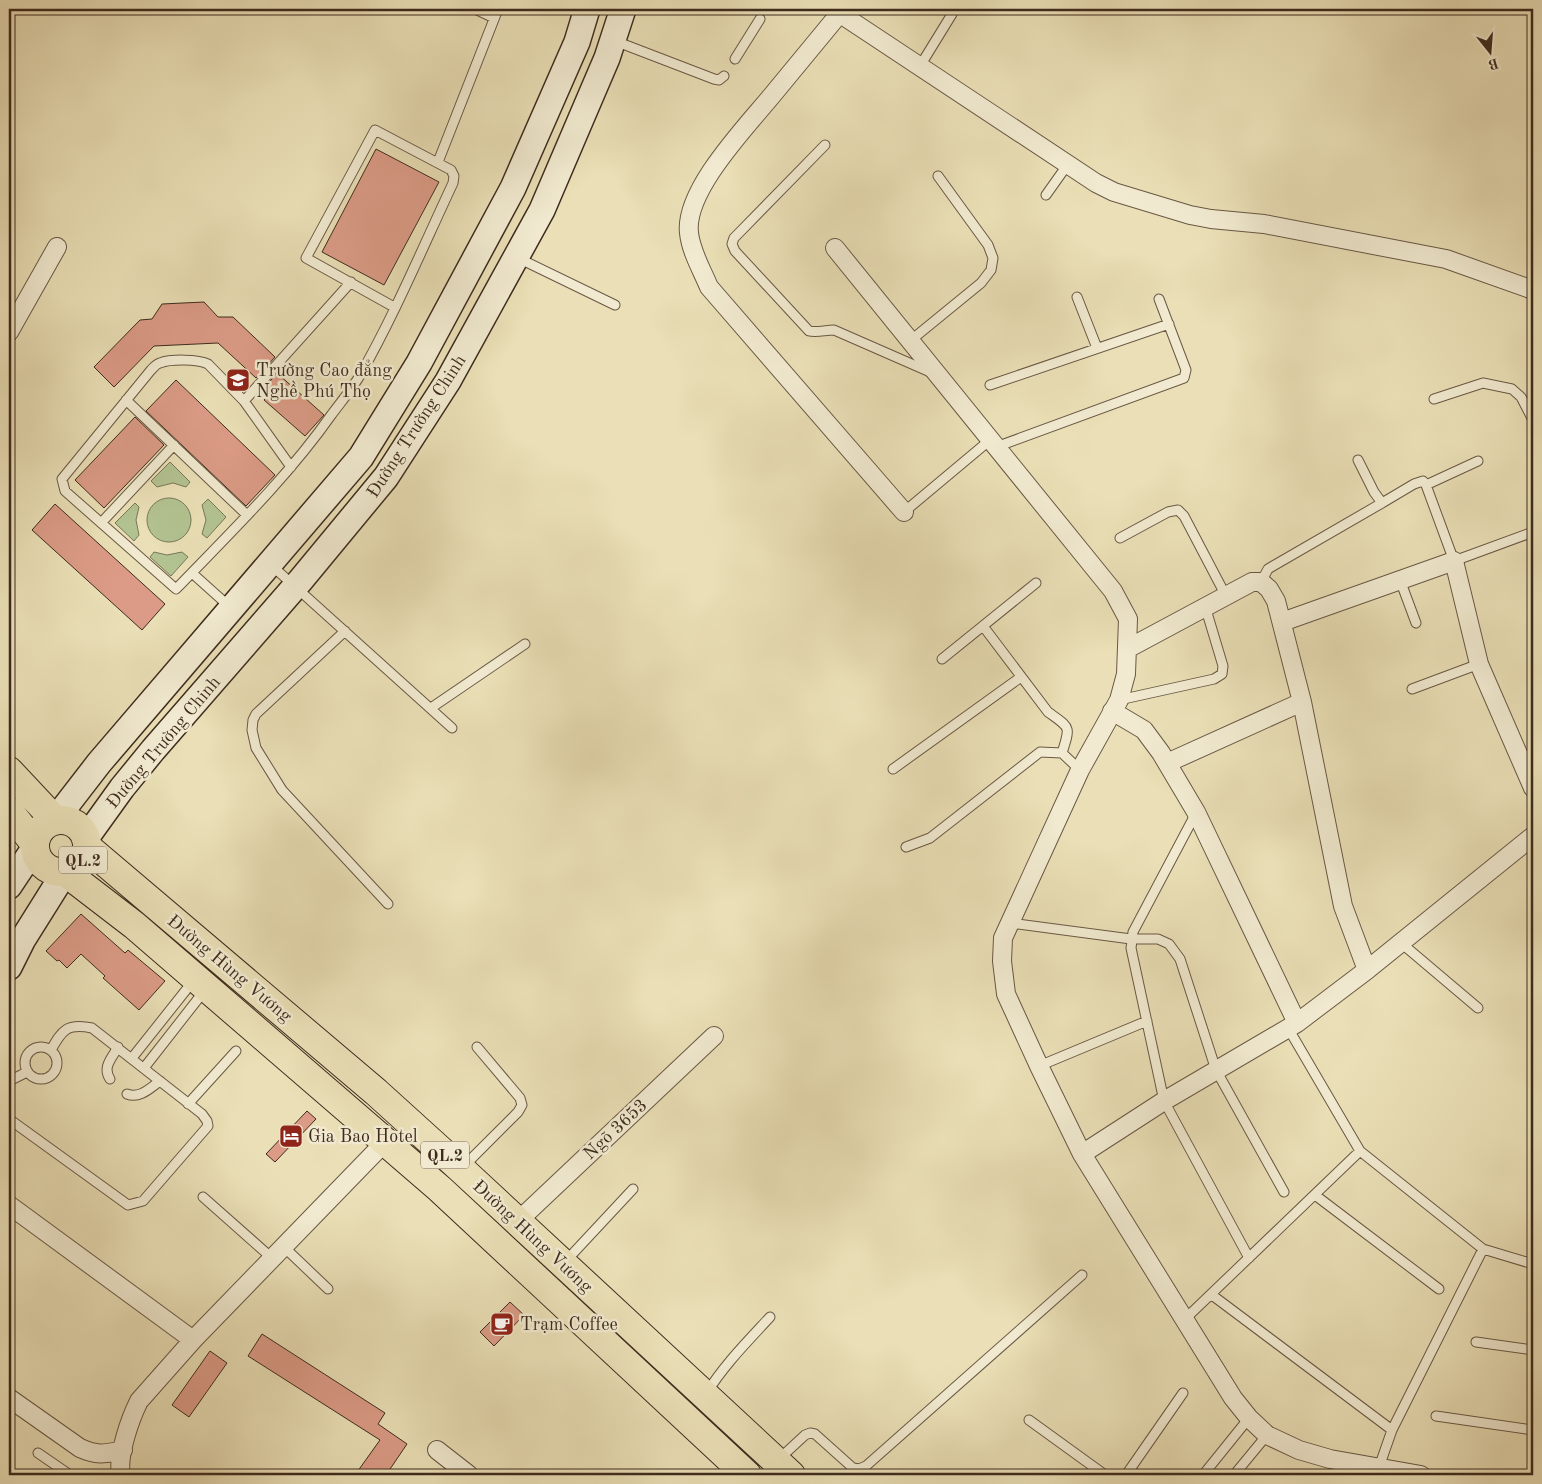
<svg xmlns="http://www.w3.org/2000/svg" width="1542" height="1484" font-family="'Old Standard TT',serif">
<style>
.green{fill:#b2c391;stroke:#787758}
.building{fill:#db9b86;stroke:#3e2b1e}
.lines{fill:none;stroke-linecap:round;stroke-linejoin:round}
.service-casing{stroke:#695844;stroke-width:11}
.minor-casing{stroke:#695844;stroke-width:20}
.secondary-casing{stroke:#3e2b1e;stroke-width:28}
.trunk-casing{stroke:#3e2b1e;stroke-width:30}
.service{stroke:#f1ead0;stroke-width:9}
.minor{stroke:#f1ead0;stroke-width:18}
.secondary{stroke:#f1ead0;stroke-width:25}
.trunk{stroke:#eadfb6;stroke-width:28}
.labels{text-anchor:middle;stroke-width:5;stroke-linejoin:round;paint-order:stroke}
.shield{fill:#f1ead0;stroke:#746453;stroke-width:1}
.shield-label{font-size:16px;font-weight:bold;fill:#3e2b1e}
.poi-label{font-size:18px;fill:#3e2b1e;stroke:#f1ead0;text-anchor:start}
.street-label{font-size:18px;fill:#3e2b1e;stroke:#f1ead0}
</style>
<rect width="100%" height="100%" fill="#eadfb6"/>
<filter id="stains"><feTurbulence type="fractalNoise" baseFrequency=".004" numOctaves="4"/><feColorMatrix values="0 0 0 0 .2 0 0 0 0 .09 0 0 0 0 .02 0 0 0 .5 -.17"/></filter>
<radialGradient id="worn" r=".72"><stop offset=".6" stop-color="#630" stop-opacity="0"/><stop offset="1" stop-color="#630" stop-opacity=".3"/></radialGradient>
<!-- green -->
<path class="green" d="M170 462 190 482 186 487 173 483 157 487 151 481Z
M147 520a22 22 0 1 1 44 0a22 22 0 1 1-44 0Z
M208 499 226 517 207 538 202 534 206 520 202 505Z
M135 503 139 507 136 520 139 535 134 541 115 523Z
M154 552 167 555 182 552 188 557 171 576 150 557Z"/>
<!-- building -->
<path class="building" d="M376 149 439 182 384 285 322 252Z
M204 302 218 317H233L275 357 256 378 218 343 154 346 114 387 94 367 140 320 152 319 162 304Z
M277 373 324 415 305 436 264 400 271 393 265 387Z
M176 380 275 475 246 506 146 411Z
M135 417 164 445 104 508 75 480Z
M55 504 165 604 142 630 32 530Z
M81 914 125 953 128 950 165 981 139 1010 103 978 105 976 81 954 67 968 59 960 57 961 46 951Z
M307 1111 316 1119 275 1162 266 1154Z
M510 1302 524 1315 494 1346 480 1332Z
M262 1334 385 1413 378 1424 407 1444 386 1475H355L380 1440 248 1356Z
M210 1351 227 1363 189 1417 172 1405Z"/>
<g class="lines">
<!-- service casing -->
<g class="service-casing">
<path id="service" d="M475 9 494 18
M615 41 714 79 719 80 724 76
M735 59 760 19
M920 66 952 14 951 9
M825 145 734 238 732 244 735 251 809 331C817 333 825 330 834 330L930 372
M438 162 498 9
M1046 195 1068 164
M518 258 615 305
M1077 297 1097 348
M910 341 981 283 991 270 993 258 988 245 938 176
M990 385 1169 324
M1434 399 1483 383 1512 389 1521 397 1533 420
M126 400 247 515
M244 401 351 282
M996 447 1184 378 1186 370 1159 299
M1358 460 1374 492 1382 503 1414 484 1423 481 1426 485 1454 561 1533 532
M291 467 244 401 208 364C198 359 170 359 160 363 156 364 154 367 151 370L62 479 65 491 176 589C230 533 287 478 332 414 341 402 351 390 359 377 394 316 423 247 453 183L454 176 451 170 375 130 306 258 394 307
M1426 485 1478 461
M904 512 990 440
M101 523 174 445
M1120 538 1168 512 1178 510 1184 516 1226 596
M270 564 452 728
M192 573 231 608
M1400 580 1416 623
M1261 582 1268 569 1273 566 1382 503
M983 626 1048 712C1070 728 1071 725 1062 753
M345 631 256 714 253 720 252 730 256 748 282 790 388 904
M942 659 1036 583
M1412 689 1479 664
M1119 700 1214 679 1222 674 1223 666 1205 606
M431 708 525 644
M1521 759 1533 753
M893 769 1021 677
M1196 813 1133 932 1131 948 1164 1101 1249 1258
M906 847 930 838 1040 752 1062 753 1080 770
M1010 923 1131 939H1158L1169 944 1180 959 1216 1070 1284 1192
M1400 942 1478 1008
M1288 1028 1360 1151 1483 1249 1533 1264
M25 1063a16 16 0 1 1 32 0a16 16 0 1 1-32 0Z
M132 1058 194 980
M1039 1066 1147 1021
M144 1068 205 990
M110 1079C102 1067 112 1058 118 1047
M9 1081 27 1072
M127 1094C140 1099 150 1088 160 1081
M188 1104 236 1051
M9 1119 128 1205 143 1201 208 1126 207 1121 202 1114 92 1028C67 1023 62 1030 51 1050
M463 1167 518 1112 522 1105 520 1098 477 1047
M1315 1195 1439 1289
M203 1197 273 1259
M284 1247 328 1289
M564 1263 633 1189
M1212 1295 1392 1430
M1184 1320 1360 1151
M1476 1342 1533 1350
M706 1394C724 1365 747 1342 770 1317
M1436 1416 1533 1430
M1029 1420 1105 1475
M38 1453 70 1475
M778 1460 805 1435 810 1433 815 1434 853 1468 859 1469 866 1466 1082 1275
M1378 1470 1392 1430 1483 1249
M1126 1475 1183 1393
M1203 1475 1249 1418
M1234 1475 1267 1435"/>
</g>
<!-- minor casing -->
<g class="minor-casing">
<path id="minor" d="M833 9 1096 183 1114 192 1190 215 1211 219 1264 224 1446 259 1533 290
M840 13C818 40 796 66 774 93 748 125 684 190 689 233 691 252 702 270 709 287L904 512
M835 248 1113 591 1128 619 1126 674 1119 700 1080 770 1003 938 1002 961 1006 994 1039 1066 1082 1154 1233 1398 1249 1418 1267 1435 1299 1450 1330 1459 1421 1475
M9 332 57 247
M1282 622 1454 561 1479 664 1533 788
M1127 649 1252 582H1261L1269 589 1276 601 1302 702 1343 906 1367 970
M1112 711 1144 730 1161 753 1196 812 1297 1023
M1167 763 1302 702
M1082 1154 1164 1101 1297 1023 1367 970 1533 836
M9 1205 193 1340
M517 1222 714 1036
M9 1398 80 1448C98 1456 104 1454 123 1450
M437 1450 469 1475
M121 1475C117 1456 130 1419 139 1401L193 1340 386 1141"/>
</g>
<!-- secondary casing -->
<g class="secondary-casing">
<path id="secondary" d="M55 820 99 763 361 457 419 363 513 188 577 42 587 9
M86 838 122 788 153 750 300 581 386 477 448 381 542 210 607 58 623 9
M9 886 35 847
M9 967 23 939 65 872"/>
</g>
<!-- trunk casing -->
<g class="trunk-casing">
<path id="trunk" d="M9 771 55 820
M9 811 35 844
M35 846a26 26 0 1 1 52 0a26 26 0 1 1-52 0Z
M87 847 376 1092 461 1169 791 1475
M65 872 134 925 440 1189 747 1475"/>
</g>
<!-- service -->
<use href="#service" class="service"/>
<!-- minor -->
<use href="#minor" class="minor"/>
<!-- secondary -->
<use href="#secondary" class="secondary"/>
<!-- trunk -->
<use href="#trunk" class="trunk"/>
</g>
<!-- icons -->
<defs>
<g id="university-square" transform="scale(1.25)"><rect x="-9" y="-9" width="18" height="18" rx="4" fill="#8f2418" stroke="#f1ead0"/><path d="M0-5L7-2L0 1L-7-2ZM-4 1L0 2.5L4 1V4Q0 6-4 4Z" fill="#fff"/></g>
<g id="hotel-square" transform="scale(1.25)"><rect x="-9" y="-9" width="18" height="18" rx="4" fill="#8f2418" stroke="#f1ead0"/><path d="M-6-4.5h1.5V1H6V5H4.5V3h-9V5H-6ZM-4 0a1.8 1.8 0 1 1 3.6 0ZM.5 0V-2.5h3Q6-2.5 6 0Z" fill="#fff"/></g>
<g id="cafe-square" transform="scale(1.25)"><rect x="-9" y="-9" width="18" height="18" rx="4" fill="#8f2418" stroke="#f1ead0"/><path d="M-5.5-4.5H6V0H3Q3 3.5 0 3.5H-2.5Q-5.5 3.5-5.5 0ZM3-3.2v2h1.7v-2ZM-6 4.5H4V6H-6Z" fill="#fff"/></g>
</defs>
<g fill-rule="evenodd">
<use href="#university-square" x="238" y="380"/>
<use href="#hotel-square" x="291" y="1136"/>
<use href="#cafe-square" x="502" y="1324"/>
</g>
<g class="labels">
<!-- shield labels -->
<g class="shield">
<rect x="59" y="846.5" width="48" height="27" rx="4"/>
<rect x="421" y="1141.5" width="48" height="27" rx="4"/>
</g>
<g class="shield-label">
<text x="83" y="866">QL.2</text>
<text x="445" y="1161">QL.2</text>
</g>
<!-- poi labels -->
<g class="poi-label">
<text x="256" y="376">Trường Cao đẳng<tspan x="256" dy="21">Nghề Phú Thọ</tspan></text>
<text x="308" y="1142">Gia Bao Hotel</text>
<text x="520" y="1330">Trạm Coffee</text>
</g>
<!-- street labels -->
<g class="street-label">
<text transform="translate(416 426) rotate(-57)" y="6">Đường Trường Chinh</text>
<text transform="translate(163 742) rotate(-50)" y="6">Đường Trường Chinh</text>
<text transform="translate(230 968) rotate(40)" y="6">Đường Hùng Vương</text>
<text transform="translate(615 1129) rotate(-43)" y="6">Ngõ 3653</text>
<text transform="translate(533 1236) rotate(43)" y="6">Đường Hùng Vương</text>
</g>
</g>
<!-- margin -->
<rect width="1542" height="1484" fill="none" stroke="#eadfb6" stroke-width="30"/>
<rect x="10" y="10" width="1522" height="1464" fill="none" stroke="#3e2b1e" stroke-width="2.5"/>
<rect x="15" y="15" width="1512" height="1454" fill="none" stroke="#3e2b1e"/>
<!-- north arrow -->
<g transform="translate(1490 52) rotate(163)" stroke="#f1ead0" stroke-width="4" paint-order="stroke">
<path d="M0-4L9 19L0 12L-9 19Z" fill="#3e2b1e"/>
<text y="-8" font-size="14" font-weight="bold" text-anchor="middle" fill="#3e2b1e">B</text>
</g>
<rect width="100%" height="100%" filter="url(#stains)"/>
<rect width="100%" height="100%" fill="url(#worn)"/>
</svg>
